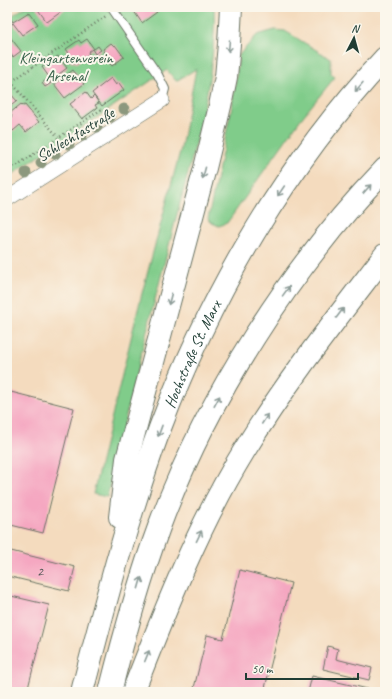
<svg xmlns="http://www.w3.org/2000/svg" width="392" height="699" font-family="Caveat,sans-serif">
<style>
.green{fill:#80cc8a;stroke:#50845f}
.building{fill:#f5a7c1}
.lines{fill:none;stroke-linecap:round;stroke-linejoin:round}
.service-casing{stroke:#6a7464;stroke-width:10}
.minor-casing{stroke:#6a7464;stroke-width:16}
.motorway-casing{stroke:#6a7464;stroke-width:24}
.path{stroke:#6a7464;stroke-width:2.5;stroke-dasharray:1 3;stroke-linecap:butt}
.service{stroke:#fff;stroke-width:8}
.minor{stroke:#fff;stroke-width:15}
.motorway{stroke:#fff;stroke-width:22}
.tree{fill:#8c987e}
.oneway{stroke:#8f9e9a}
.labels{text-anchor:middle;stroke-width:4;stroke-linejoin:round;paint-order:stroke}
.number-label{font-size:14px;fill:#545857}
.park-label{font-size:16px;fill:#37614a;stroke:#fbf7ec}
.street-label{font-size:16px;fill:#1f3d34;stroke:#fbf7ec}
</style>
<rect width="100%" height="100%" fill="#fbf7ec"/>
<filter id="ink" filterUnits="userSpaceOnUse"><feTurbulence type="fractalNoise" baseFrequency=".025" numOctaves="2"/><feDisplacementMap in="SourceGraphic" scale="8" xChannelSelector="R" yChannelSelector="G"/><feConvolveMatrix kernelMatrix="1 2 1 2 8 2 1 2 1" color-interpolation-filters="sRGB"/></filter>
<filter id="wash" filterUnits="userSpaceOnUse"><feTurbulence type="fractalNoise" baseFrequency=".012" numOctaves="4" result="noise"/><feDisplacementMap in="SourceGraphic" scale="16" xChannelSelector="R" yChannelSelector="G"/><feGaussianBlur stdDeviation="0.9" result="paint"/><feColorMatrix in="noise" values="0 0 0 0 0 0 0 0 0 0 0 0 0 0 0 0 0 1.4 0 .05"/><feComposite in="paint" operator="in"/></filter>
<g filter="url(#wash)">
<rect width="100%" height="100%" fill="#f4dbbe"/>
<!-- green -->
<path class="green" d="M25 7H214C217 78 194 149 176 218 152 311 128 403 107 497L93 494 141 297 181 148 196 69 176 81 167 70 7 178V19Z
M275 30 285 31 331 59V74L335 77 300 120 227 223 219 226 212 223 208 219 232 106 239 55 257 35Z"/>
<g id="blocks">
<!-- building -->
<path class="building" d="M36 7H63L65 9 47 22Z
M131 7H154L157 12 142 23Z
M29 12 38 24 22 35 13 23 7 28V20L10 18 13 22Z
M7 33 21 51 13 57 9 52 7 54Z
M87 39 94 49 98 46 101 50 95 54 92 49 88 52 89 54 76 63 74 61 72 63 66 55 69 53 66 49 79 40 81 43Z
M111 43 114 46 115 45 124 57 112 66 103 54 105 52 103 49Z
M58 56 67 68 51 80 42 67Z
M73 70 84 84 65 98 54 84Z
M111 78 116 85 119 83 124 90 102 106 92 93Z
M48 79 51 83 45 87 42 83Z
M86 92 91 99 94 96 99 103 95 105 97 108 82 119 70 104Z
M10 93 17 101 7 109V95Z
M21 104 23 106 25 105 39 122 26 132 20 125 13 131 7 124V120L12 116 10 113Z
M7 391 74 408 43 533 7 524Z
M7 550 75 567 69 591 7 576Z
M240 570 291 583 264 692H193L207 635 223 639Z
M7 595 49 605 27 692H7Z
M328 646 338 649 336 659 372 668 369 680 323 669Z
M312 676 368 689V692H308Z"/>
</g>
</g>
<g filter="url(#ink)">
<use href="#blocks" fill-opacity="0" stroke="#6a7464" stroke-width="1"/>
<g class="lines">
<!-- service casing -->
<g class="service-casing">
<path id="service" d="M111 7 158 75 165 89 162 100"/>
</g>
<!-- minor casing -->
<g class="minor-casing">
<path id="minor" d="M7 199 162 100"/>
</g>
<!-- motorway casing -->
<g class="motorway-casing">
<g id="motorway">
<path d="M120 517 127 459 205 168 220 106 226 77 229 44 231 7"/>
<path id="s1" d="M82 692C105 603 128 515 160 428 211 293 286 164 385 58"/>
<path d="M110 692C124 636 139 581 159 527 207 398 290 268 385 169"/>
<path d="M133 692C165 610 198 526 244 451 286 382 336 319 385 255"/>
</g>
</g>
<!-- path -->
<path class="path" d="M7 77 11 82 106 16
M11 82 58 137
M7 172 102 109"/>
<!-- service -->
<use href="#service" class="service"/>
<!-- minor -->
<use href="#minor" class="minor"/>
<!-- motorway -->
<use href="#motorway" class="motorway"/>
</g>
<!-- trees -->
<g class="tree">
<circle cx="124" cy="109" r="5.5"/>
<circle cx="110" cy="117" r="5.5"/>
<circle cx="97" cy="127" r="5.5"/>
<circle cx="82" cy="136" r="5.5"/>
<circle cx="69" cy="144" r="5.5"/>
<circle cx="55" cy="154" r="5.5"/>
<circle cx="41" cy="163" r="5.5"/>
<circle cx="26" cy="173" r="5.5"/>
</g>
<!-- one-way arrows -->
<defs><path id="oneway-shaft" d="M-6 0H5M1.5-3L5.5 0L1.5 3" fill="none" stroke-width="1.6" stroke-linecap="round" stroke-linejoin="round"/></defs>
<g class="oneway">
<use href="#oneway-shaft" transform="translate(229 46) rotate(95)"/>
<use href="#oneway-shaft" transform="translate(359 87) rotate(131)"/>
<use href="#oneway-shaft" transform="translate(204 173) rotate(105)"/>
<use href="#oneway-shaft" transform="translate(367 189) rotate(-48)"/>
<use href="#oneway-shaft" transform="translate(281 191) rotate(124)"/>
<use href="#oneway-shaft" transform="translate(286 291) rotate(-54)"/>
<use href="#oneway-shaft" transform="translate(170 299) rotate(105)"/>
<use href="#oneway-shaft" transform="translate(340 313) rotate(-53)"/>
<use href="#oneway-shaft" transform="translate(217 401) rotate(-62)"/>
<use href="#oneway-shaft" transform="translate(265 419) rotate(-57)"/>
<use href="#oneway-shaft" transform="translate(160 431) rotate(110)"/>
<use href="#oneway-shaft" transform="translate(199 536) rotate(-64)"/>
<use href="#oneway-shaft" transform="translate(140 583) rotate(-74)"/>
<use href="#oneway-shaft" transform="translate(147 656) rotate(-68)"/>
</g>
</g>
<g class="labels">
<!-- number labels -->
<g class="number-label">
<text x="40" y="576">2</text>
</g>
<!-- park labels -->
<g class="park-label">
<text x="66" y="63">Kleingartenverein<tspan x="66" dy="18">Arsenal</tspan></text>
</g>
<!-- street labels -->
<g class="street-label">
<text transform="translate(75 134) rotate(-32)" y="6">Schlechtastraße</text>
<text dy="6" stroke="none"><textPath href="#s1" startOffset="356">Hochstraße St. Marx</textPath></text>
</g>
</g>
<!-- margin -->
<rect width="392" height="699" fill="none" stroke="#fbf7ec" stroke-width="24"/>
<!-- north arrow -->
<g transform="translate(354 38) rotate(6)" stroke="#fbf7ec" stroke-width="3" paint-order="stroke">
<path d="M0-3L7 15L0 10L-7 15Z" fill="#1f3d34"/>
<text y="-6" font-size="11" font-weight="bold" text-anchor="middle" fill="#1f3d34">N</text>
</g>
<!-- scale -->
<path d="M246 673v6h112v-6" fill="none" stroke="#1f3d34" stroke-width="2"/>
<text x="252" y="673" font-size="12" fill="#1f3d34" stroke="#fbf7ec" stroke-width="3" paint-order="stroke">50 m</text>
</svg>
